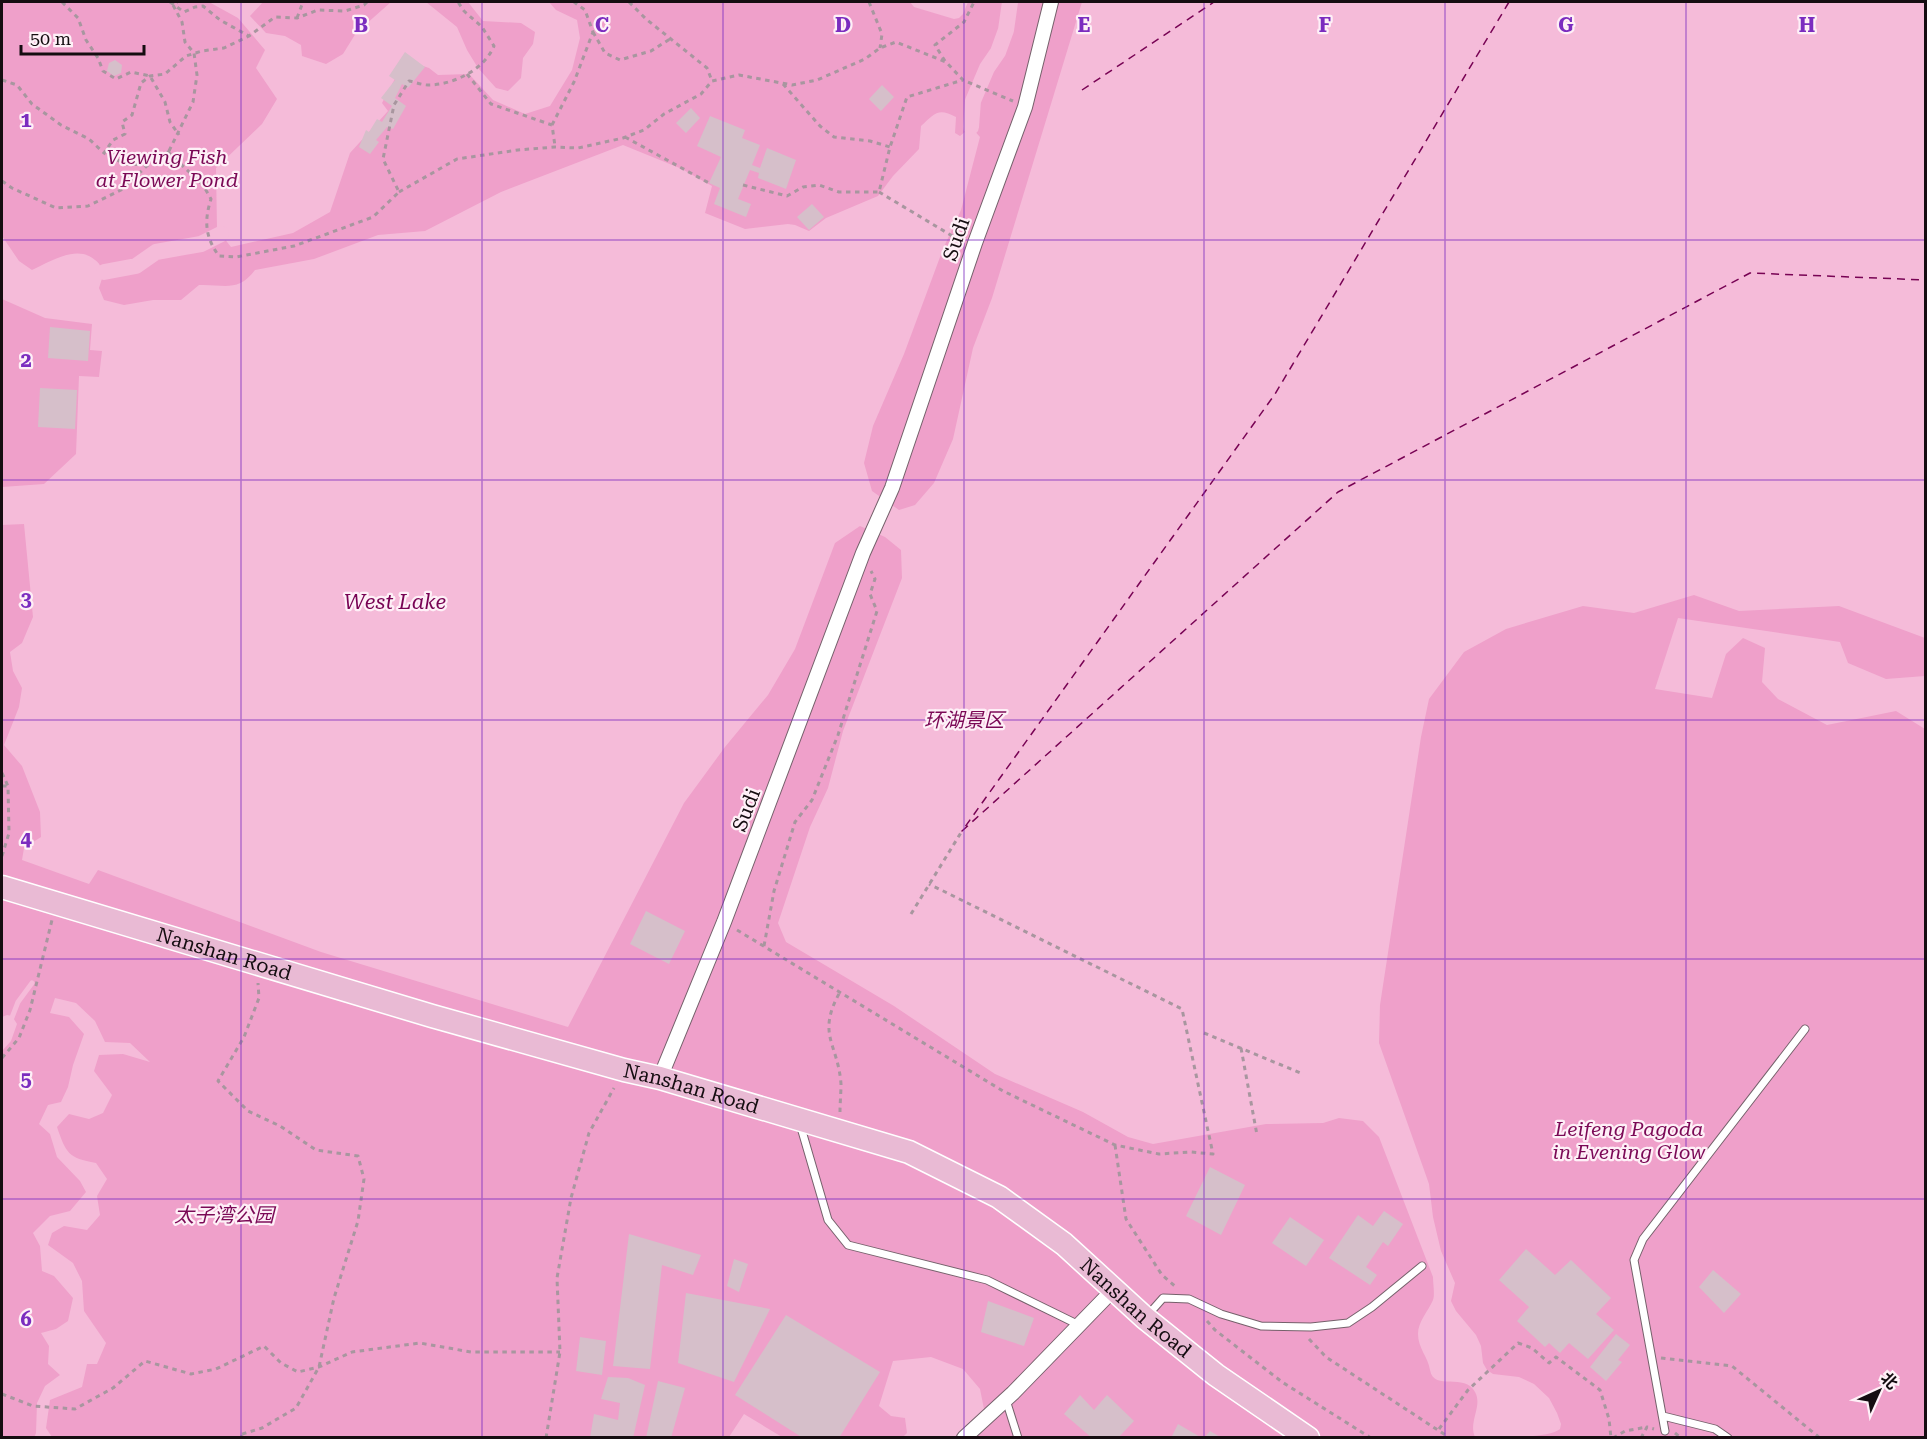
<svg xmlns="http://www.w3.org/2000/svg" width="1927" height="1439" font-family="'Roboto Serif','Noto Sans SC',serif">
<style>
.green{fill:#efa0ca}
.water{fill:#f5bbd9}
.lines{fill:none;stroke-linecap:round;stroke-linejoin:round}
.stream{stroke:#f5bbd9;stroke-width:5}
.canal{stroke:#f5bbd9;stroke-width:16}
.ferry{stroke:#780354;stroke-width:1.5;stroke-dasharray:8 6;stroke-linecap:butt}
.building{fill:#d6bfca}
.lane-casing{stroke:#75616b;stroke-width:9}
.street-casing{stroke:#75616b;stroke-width:16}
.primary-casing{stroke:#fff;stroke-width:25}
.path{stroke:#a8969f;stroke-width:3;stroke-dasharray:4.5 4.5;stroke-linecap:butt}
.lane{stroke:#fff;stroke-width:7}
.street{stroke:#fff;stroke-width:14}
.primary{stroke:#e9bad4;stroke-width:22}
.grid{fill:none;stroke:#7b2cbf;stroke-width:1.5;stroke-opacity:0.55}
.labels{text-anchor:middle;stroke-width:4.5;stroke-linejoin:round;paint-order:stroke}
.park-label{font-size:20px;font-style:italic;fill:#7b0956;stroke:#fef0f7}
.street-label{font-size:20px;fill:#150d11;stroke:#fef0f7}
.water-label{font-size:21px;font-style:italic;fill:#780354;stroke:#fef0f7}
.grid-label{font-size:20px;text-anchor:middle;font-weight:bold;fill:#7b2cbf;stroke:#fef0f7;stroke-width:4.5;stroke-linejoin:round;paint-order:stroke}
</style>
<rect width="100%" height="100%" fill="#f7e0eb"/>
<!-- green -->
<path class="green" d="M2 2H1925V1437L2 1438Z"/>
<!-- water -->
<path class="water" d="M209 2H267H263L250 16 266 33 285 36 301 45 302 56 326 64 343 54 356 33 391 2H426L457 27 467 50 478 68 496 88 508 91 521 78 523 58 533 44 535 32 521 23 483 21 468 2H549L556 10 577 20 580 38 572 70 550 106 525 114 493 100 469 74 438 75 429 68 405 60 382 103 388 111 350 153 330 212 293 233 231 247 217 229 216 168 262 124 277 99 256 68 265 50 238 18Z
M910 2H968L963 14 959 18 954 19 914 7Z
M1082 2H1925V638L1839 606 1739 611 1694 595 1634 613 1583 606 1506 629 1464 652 1429 699 1421 737 1380 1005 1379 1043 1429 1184 1433 1217 1441 1251 1455 1283 1451 1301 1456 1311 1476 1335 1481 1346 1483 1363 1487 1370 1493 1374 1519 1377 1534 1384 1549 1398 1557 1413 1561 1424 1560 1429C1549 1439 1493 1437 1475 1437 1468 1422 1483 1406 1475 1392 1465 1372 1434 1392 1430 1370 1428 1357 1418 1348 1418 1334 1418 1321 1428 1312 1433 1300 1435 1294 1433 1284 1433 1277L1379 1137 1363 1121 1339 1118 1323 1123 1266 1124 1153 1144 1128 1137 1083 1112 995 1074 894 1006 786 942 778 923 810 827 828 788 843 731 902 578 901 550 885 537 860 526 835 543 795 649 768 695 725 747 684 803 568 1027 321 952 98 870 89 884 22 860 24 848 41 837 40 812 22 766 4 745 19 707 22 688 13 671 10 652 22 643 33 617 24 524 2 525V487L44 484 76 454 79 376 99 377 102 351 90 350 92 324 45 318 2 299V236L19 261 32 270C49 262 77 244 95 260 99 262 101 268 104 272L99 288 104 300 124 305 153 300H181L199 285C223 284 238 293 255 270L314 259 378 235 425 231 501 192 623 145 682 169 712 186 705 213 745 229 788 224 795 225 809 231 826 218 878 196 893 176 919 149 921 126C934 114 938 107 956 117L955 133 960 136 971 127 980 137 961 210 943 249 904 354 873 426 864 463 872 491 899 510 915 505 934 483 953 439 973 348 992 298Z
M1678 618 1840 642 1848 663 1886 679 1925 676V729L1896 711 1827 725 1778 699 1762 682 1765 648 1743 638 1726 654 1712 698 1655 689Z
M55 998 76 1003 95 1021 105 1042 130 1043 150 1062 123 1054 99 1055 94 1071 112 1095 103 1113 89 1119 69 1114 57 1127C66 1153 68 1158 96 1163L107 1179 97 1196 100 1215 87 1230 64 1226 52 1233 48 1245 73 1263 82 1281 84 1311 106 1343 97 1364H87L82 1387 50 1400 46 1428 52 1437 34 1438 36 1433 37 1403 45 1386 60 1375 48 1364 49 1346 41 1333 56 1329 68 1321 73 1298 54 1276 42 1271 40 1246 33 1233 50 1216 70 1211 86 1192 80 1181 57 1157 50 1134 39 1124 48 1105 61 1102 68 1087 73 1065 84 1034 69 1017 50 1013Z
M7 1015 12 1016 17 1024 11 1041 2 1051V1017Z
M931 1357 963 1369 980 1389 985 1414 972 1437H903L907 1433 905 1418 891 1416 879 1406 893 1361Z
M744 1414 782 1437H729Z"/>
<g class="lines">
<!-- stream -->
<path class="stream" d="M2 1031 11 1020 18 1002 32 983"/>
<!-- canal -->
<path class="canal" d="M971 127 973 101 987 68 998 52 1006 30 1010 2
M104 272 136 266 156 252 201 244 221 234"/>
<!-- ferry -->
<path class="ferry" d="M1509 2 1275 394 962 831 1338 492 1750 273 1926 280
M1082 90 1214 2"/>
</g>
<!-- building -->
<path class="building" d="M405 52 425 67 408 88 402 84 395 98 406 106 393 129 387 127 376 140 379 142 370 154 359 147 366 130 369 132 377 119 382 122 392 106 381 98 395 80 389 76Z
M115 60 122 65 121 73 114 76 107 71 109 63Z
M882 85 894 97 881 111 869 99Z
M691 108 700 118 686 133 676 123Z
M710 116 745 130 742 138 760 145 752 165 760 168 767 148 796 160 786 189 758 178 759 173 750 170 738 199 751 204 746 217 714 204 720 188 709 183 721 157 697 146Z
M812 204 824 217 809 230 797 217Z
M50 327 90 331 88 361 48 358Z
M40 388 77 390 75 429 38 427Z
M646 911 685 931 669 964 630 944Z
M1210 1167 1245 1185 1221 1235 1186 1216Z
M1384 1211 1403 1224 1388 1246 1383 1242 1366 1267 1377 1275 1370 1285 1329 1258 1358 1215 1373 1226Z
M1290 1217 1324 1240 1306 1266 1272 1243Z
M629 1234 701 1255 693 1275 662 1265 650 1369 613 1366Z
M1526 1249 1555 1275 1571 1260 1611 1298 1596 1314 1614 1330 1588 1359 1569 1343 1560 1353 1549 1343 1545 1347 1517 1321 1529 1307 1499 1280Z
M734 1259 748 1264 739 1292 727 1286Z
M1713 1270 1741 1294 1724 1313 1699 1287Z
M686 1293 770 1309 734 1382 678 1363Z
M988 1301 1034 1318 1024 1346 981 1332Z
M786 1315 880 1372 839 1438H803L735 1395Z
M1616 1334 1630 1345 1618 1360 1622 1362 1606 1381 1590 1367Z
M580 1337 606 1341 602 1375 576 1371Z
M608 1377 628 1378 645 1385 633 1438H590L594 1414 618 1420 620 1403 601 1399Z
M658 1381 685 1388 671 1438H646Z
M1080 1395 1094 1410 1107 1395 1134 1421 1118 1438H1092L1064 1414Z
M1178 1424 1202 1438H1171Z
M1210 1431 1222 1438H1204Z"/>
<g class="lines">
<!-- lane casing -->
<g class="lane-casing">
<path id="lane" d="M803 1126 802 1131 828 1220 848 1245 987 1280 1079 1325
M1147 1316 1163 1298 1189 1299 1221 1314 1261 1326 1311 1327 1348 1323 1372 1307 1422 1266
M1006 1400 1018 1438
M1663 1416 1715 1429 1728 1438
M1665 1431 1634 1260 1643 1239 1805 1029"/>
</g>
<!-- street casing -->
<g class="street-casing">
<path id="street" d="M660 1078 724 922 863 553 892 488 975 243 1025 107 1051 2
M964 1438 1013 1393 1114 1289"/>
</g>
<!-- primary casing -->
<g class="primary-casing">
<g id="primary">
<path id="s1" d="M2 887 432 1016 624 1070 660 1078 909 1152 999 1197 1064 1244 1145 1318 1216 1375 1308 1438"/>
</g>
</g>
<!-- path -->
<path class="path" d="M62 2 78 18 86 40 98 58 103 71 116 79 131 72 150 76 165 102 170 122 179 135
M170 2 184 12 195 7 203 6 220 20 249 36 275 17 297 18 318 10 345 11 364 5 367 2
M629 2 646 19 707 68 712 81
M869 2 882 34 880 48
M297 18 303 2
M593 32 605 53 620 60 651 51 670 39
M945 61 935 45 964 22 974 2
M467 74 491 104 552 125 555 146
M2 80 17 85 32 104 61 125 89 139 104 153
M783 84 820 126 834 137 870 141 890 147
M552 125 574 82 593 32 585 10 574 2
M625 137 709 183
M169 151 193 102 197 75 194 53 185 42 182 22 173 5 177 2
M148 165 125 164 104 153 113 140 125 134 122 122 132 115 141 83 150 76 165 74 186 56 202 51 224 48 249 36
M2 181 12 188 56 208 88 206 121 190 148 165 168 152 203 185 211 199C204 221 205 237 219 256L236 257 294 246 373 217 399 192 383 159 394 105 409 81C415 82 422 85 428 85 453 85 484 70 494 46L482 27 464 11 458 2
M743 185 787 196 803 187 819 185 839 192H879L890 147 907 97 963 80
M399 192 457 159 518 150 555 147 578 148 623 138 644 130 664 114 701 94 712 81 739 75 792 85 817 80 865 59 880 48 896 42 946 62 963 80 1013 101
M879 192 954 237 961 239
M2 773 8 786 9 833 2 856
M2 786H8
M911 914 962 831
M737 930 1003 1091 1115 1145 1159 1154 1191 1152 1213 1154 1182 1009 929 884
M764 946 774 891 795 822 812 800 838 735 877 611 870 594 875 579 871 571
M1204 1033 1303 1074
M1241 1048 1257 1135
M2 1058 19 1038 30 1010 52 920
M840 1112C840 1103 841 1093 841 1084 838 1043 816 1035 840 992
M1115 1145 1126 1219 1162 1275 1176 1287
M1207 1321 1215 1330 1282 1382 1371 1438
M1309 1339 1326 1357 1450 1438
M1661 1358 1732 1366 1820 1438
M2 1394 33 1406 75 1409 113 1388 145 1361 191 1374 216 1369 264 1346 281 1363 298 1372 319 1367 352 1352 420 1343 471 1352H560
M1439 1429 1468 1390 1518 1343 1532 1348 1549 1363 1556 1357 1600 1390 1609 1419 1611 1438
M1675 1433 1681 1438
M244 1438 239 1435 262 1428 296 1408 319 1367 334 1298 358 1221 364 1179 358 1156 316 1150 280 1126 248 1111 218 1081 244 1037 259 998 258 983
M546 1438 560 1352 557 1278 571 1198 589 1133 614 1088
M1613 1438 1625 1431 1647 1427
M1641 1438 1647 1427 1654 1429"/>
<!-- lane -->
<use href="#lane" class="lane"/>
<!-- street -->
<use href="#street" class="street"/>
<!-- primary -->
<use href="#primary" class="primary"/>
</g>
<!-- grid -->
<path class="grid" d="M241 2V1438M482 2V1438M723 2V1438M964 2V1438M1204 2V1438M1445 2V1438M1686 2V1438M2 240H1926M2 480H1926M2 720H1926M2 959H1926M2 1199H1926"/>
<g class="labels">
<!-- park labels -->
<g class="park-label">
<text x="167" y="164">Viewing Fish<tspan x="167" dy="23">at Flower Pond</tspan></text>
<text x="964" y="727">环湖景区</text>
<text x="1629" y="1136">Leifeng Pagoda<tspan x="1629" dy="23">in Evening Glow</tspan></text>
<text x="224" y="1222">太子湾公园</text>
</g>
<!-- street labels -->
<g class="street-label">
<text transform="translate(956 239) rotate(-71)" y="7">Sudi</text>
<text transform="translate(746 810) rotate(-69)" y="7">Sudi</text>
<text dy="7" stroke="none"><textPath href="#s1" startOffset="232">Nanshan Road</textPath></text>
<text dy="7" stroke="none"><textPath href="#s1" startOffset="718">Nanshan Road</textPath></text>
<text dy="7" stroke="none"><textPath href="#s1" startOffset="1222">Nanshan Road</textPath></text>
</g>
<!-- water labels -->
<g class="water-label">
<text x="395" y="609">West Lake</text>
</g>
</g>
<g class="grid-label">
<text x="361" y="32">B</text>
<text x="602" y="32">C</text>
<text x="843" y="32">D</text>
<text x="1084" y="32">E</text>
<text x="1325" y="32">F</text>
<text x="1566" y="32">G</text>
<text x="1807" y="32">H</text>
<text x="26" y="127">1</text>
<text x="26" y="367">2</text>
<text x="26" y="606">3</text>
<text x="26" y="846">4</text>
<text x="26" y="1086">5</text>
<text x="26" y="1326">6</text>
</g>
<!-- border -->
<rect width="1927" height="1439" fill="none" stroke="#150d11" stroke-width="6"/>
<!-- north arrow -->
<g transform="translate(1879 1391) rotate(45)" stroke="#fef0f7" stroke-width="4.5" paint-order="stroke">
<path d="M0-4.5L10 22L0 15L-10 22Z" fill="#150d11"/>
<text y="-9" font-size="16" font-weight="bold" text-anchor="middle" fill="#150d11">北</text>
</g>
<!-- scale -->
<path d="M21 45v9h123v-9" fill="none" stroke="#150d11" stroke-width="3"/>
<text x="30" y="45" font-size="18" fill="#150d11" stroke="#fef0f7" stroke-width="4.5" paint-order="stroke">50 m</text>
</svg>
